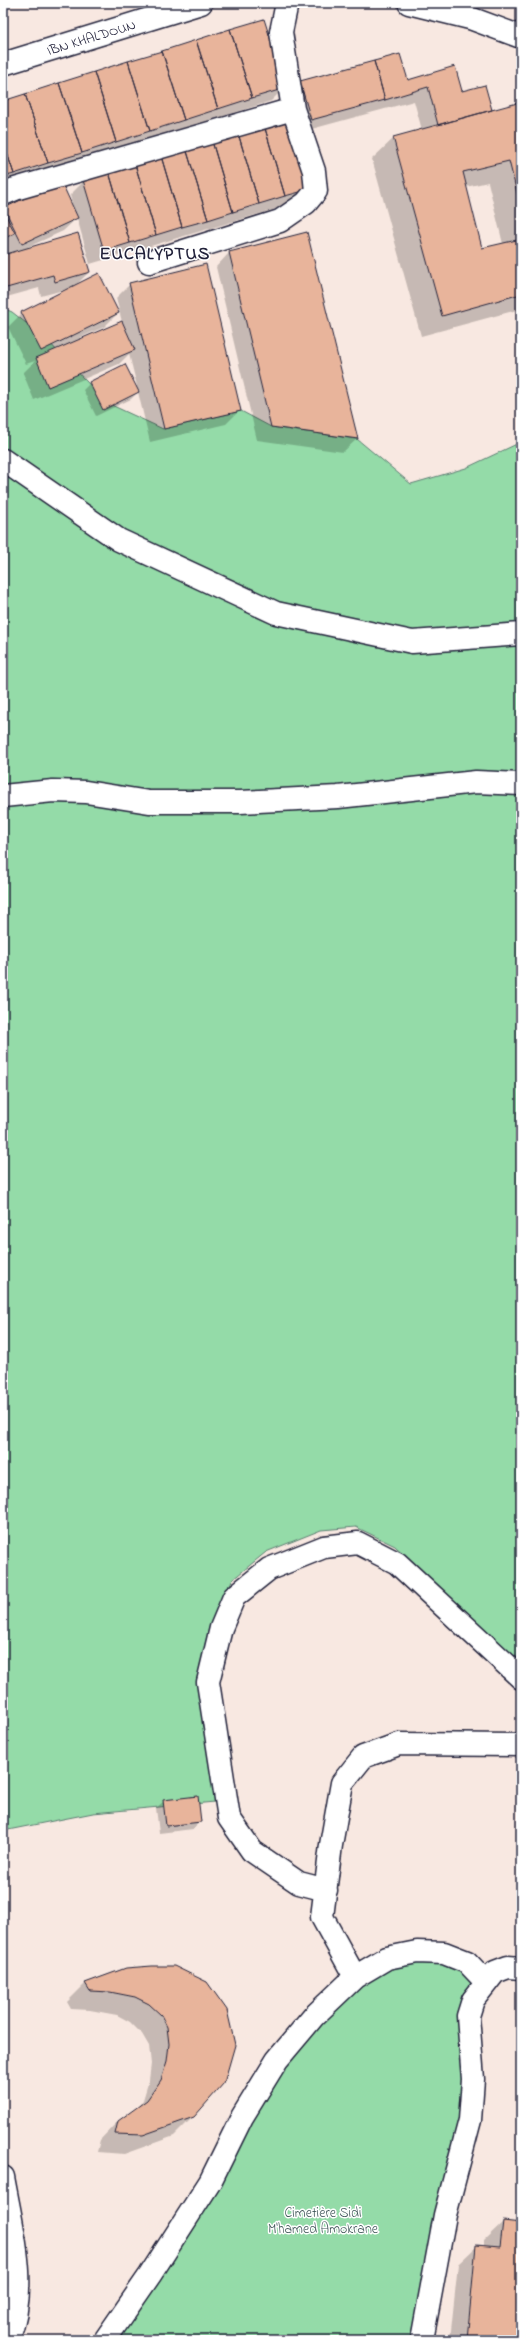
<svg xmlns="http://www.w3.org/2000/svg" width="524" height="2343" font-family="'Indie Flower',sans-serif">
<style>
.green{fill:#94dba8;stroke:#5b7e72}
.shadow{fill:#0003;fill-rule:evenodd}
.building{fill:#e8b49b;stroke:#22223b}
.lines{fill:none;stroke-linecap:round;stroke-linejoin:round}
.minor-casing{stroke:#22223b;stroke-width:25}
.minor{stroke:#fff;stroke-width:22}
.labels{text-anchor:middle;stroke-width:3;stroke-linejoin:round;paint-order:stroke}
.street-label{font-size:14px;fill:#22223b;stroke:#fff}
.park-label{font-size:14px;fill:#445a5c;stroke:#fff}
.district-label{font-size:18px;font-weight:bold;letter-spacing:1px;fill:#22223b;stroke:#fff}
</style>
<rect width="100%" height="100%" fill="#f8e8e1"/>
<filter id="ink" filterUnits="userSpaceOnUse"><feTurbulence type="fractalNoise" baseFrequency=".025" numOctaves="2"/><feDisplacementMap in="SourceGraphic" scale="8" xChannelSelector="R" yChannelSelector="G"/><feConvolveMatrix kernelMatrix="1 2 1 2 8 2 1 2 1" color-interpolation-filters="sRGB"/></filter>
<g filter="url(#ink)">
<!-- green -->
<path class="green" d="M3 308 12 312 44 337 107 403 163 429 241 411 271 427 357 439 411 484 466 468 521 442V1664L395 1546 356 1527 321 1530 266 1552 232 1580 219 1611 206 1665 226 1801 93 1813 3 1831Z
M417 1952 486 1982 473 2000V2079L422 2340H105L242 2117 355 1977Z"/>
<!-- shadow -->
<path class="shadow" d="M407 81 461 92 488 112 521 103V309L421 336 372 159 394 138 422 130 414 101 297 133 287 96 301 82ZM488 182 503 244 481 249 466 187Z
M285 87 271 101 3 186V102Z
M84 181 310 189 296 203 90 264 77 218 63 231 28 247 89 272 75 286 118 313 104 327 79 338 80 340 122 322 116 298 130 284 240 410 226 424 150 442 138 392 131 399 96 416 83 390 90 383 137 386 129 354 119 364 34 400 23 373 35 361 26 364 8 327 22 313 71 288 41 296 39 288 3 298V256L7 255 3 248V211L5 209 73 208 70 195Z
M229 253 357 439 343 452 257 440 216 267Z
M164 1801 200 1821 193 1829 159 1833 156 1808Z
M152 1967 193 2117 174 2136 124 2154 97 2152 100 2140 118 2121 137 2108 143 2100 149 2080 151 2064 149 2046 142 2034 130 2022 117 2015 90 2010 71 2009 67 2002 85 1984 127 1969Z
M503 2222 521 2224V2340H450L458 2264 477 2246H484V2240Z"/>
<!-- building -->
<path class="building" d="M264 19 286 88 252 98 230 29Z
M230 29 252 98 218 109 196 40Z
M196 40 218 109 184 120 162 51Z
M162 51 184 120 150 131 128 61Z
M400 54 408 80 455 66 462 91 485 85 492 110 438 125 428 87 385 100 374 61Z
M128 61 150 131 116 142 94 72Z
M374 61 385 100 311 120 300 81Z
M94 72 116 142 82 153 59 83Z
M59 83 82 153 48 163 25 94Z
M25 94 48 163 14 174 3 141V101Z
M521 102V209L509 161 463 172 482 248 521 239V294L442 316 393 137Z
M290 118 311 189 285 196 264 125Z
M264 125 285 196 259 204 238 133Z
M238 133 259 204 233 212 212 141Z
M3 141 14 174 3 177Z
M212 141 233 212 208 220 186 148Z
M186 148 208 220 182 227 161 156Z
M161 156 182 227 156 235 135 164Z
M135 164 156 235 130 243 109 172Z
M109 172 130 243 104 251 83 180Z
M61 181 78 218 22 244 4 208Z
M3 210 15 233 3 239Z
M307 232 358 439 271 427 229 252Z
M78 233 90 272 55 282 53 275 3 289V255Z
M206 264 241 411 164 429 129 283Z
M99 273 119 313 41 351 21 312Z
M122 321 135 350 48 387 36 358Z
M125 364 139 392 103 410 89 382Z
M198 1796 201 1822 166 1826 163 1800Z
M152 1966H174L207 1982 227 2010 235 2045 224 2083 194 2117 143 2135 115 2134 118 2121 147 2100 161 2080 167 2061 169 2044 167 2027 161 2015 149 2004 135 1997 110 1992 90 1991 85 1983 126 1968Z
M503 2221 521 2223V2340H467L476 2245 500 2247Z"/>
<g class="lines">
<!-- minor casing -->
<g class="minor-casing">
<path id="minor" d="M409 3 470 18 521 37
M3 64 201 3
M3 194 15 189 293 109
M149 262 280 221 306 203 316 191 314 171 293 109 281 32 287 3
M3 460 119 540 276 613 412 642 521 634
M3 796 53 791 86 792 149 802H240L338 797 476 782 521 784
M326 1890 299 1883 252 1851 229 1818 208 1682 221 1628 234 1597 269 1569 324 1547 358 1543 397 1563 521 1678
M355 1977 322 1917 331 1845 342 1783 363 1757 399 1744 521 1745
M3 2177C13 2233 29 2286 8 2340
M105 2340 150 2275 210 2182 242 2117 277 2060 314 2016 355 1977 387 1958 417 1952 444 1953 467 1962 486 1982
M422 2340 445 2215 470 2120 473 2079 468 2016 473 2000 495 1972 508 1967 521 1968"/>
</g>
<!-- minor -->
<use href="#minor" class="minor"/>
</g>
</g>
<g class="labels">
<!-- street labels -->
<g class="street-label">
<text transform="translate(91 37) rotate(-17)" y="5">IBN KHALDOUN</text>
</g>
<!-- park labels -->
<g class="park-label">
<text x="323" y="2217">Cimetière Sidi<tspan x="323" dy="16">M'hamed Amokrane</tspan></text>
</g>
<!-- district labels -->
<g class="district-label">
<text x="155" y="259">EUCALYPTUS</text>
</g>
</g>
<!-- margin -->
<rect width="524" height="2343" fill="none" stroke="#fff" stroke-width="16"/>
<rect x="8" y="8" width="508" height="2327" fill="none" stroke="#22223b" stroke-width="1.5" filter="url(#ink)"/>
</svg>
